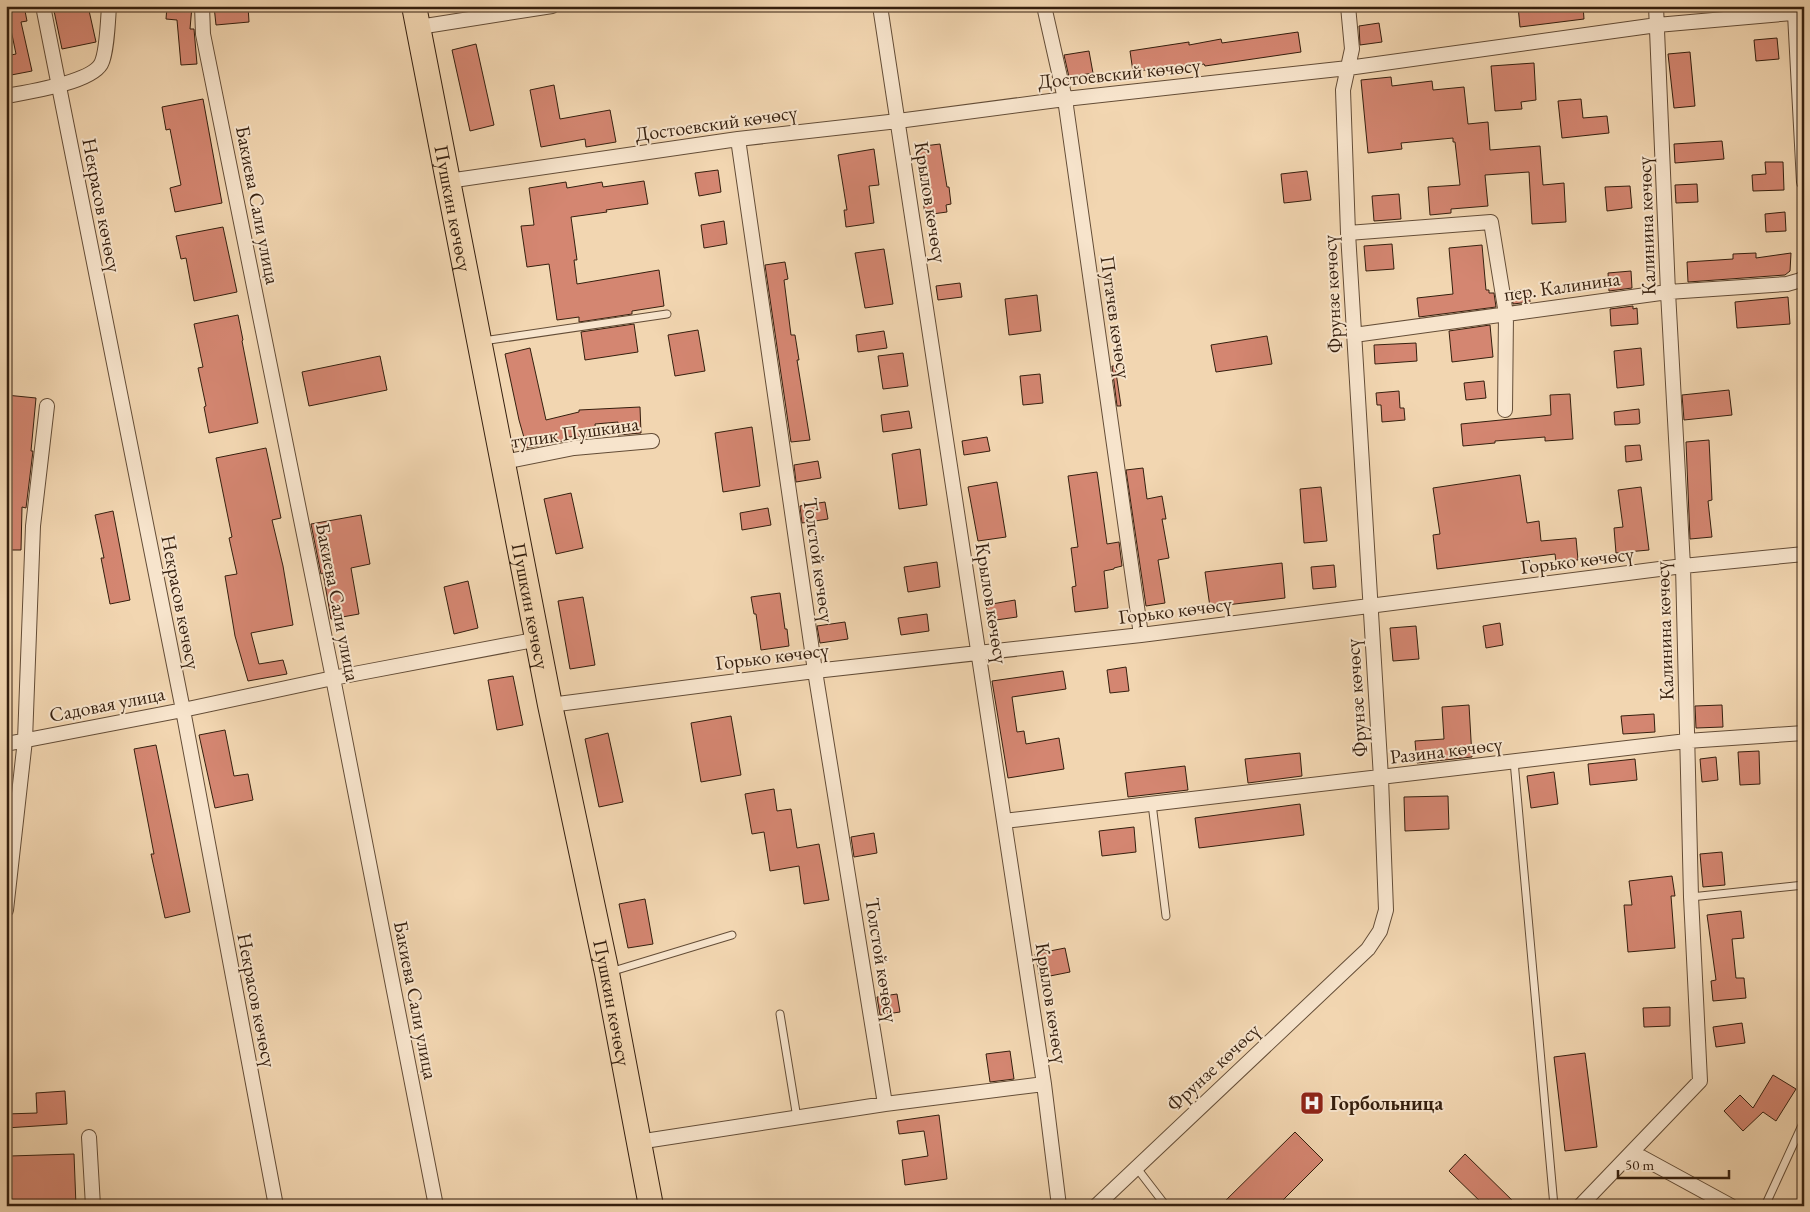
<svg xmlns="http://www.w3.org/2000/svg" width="1810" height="1212" font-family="'EB Garamond',serif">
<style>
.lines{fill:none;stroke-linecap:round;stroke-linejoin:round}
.stream{stroke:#737c69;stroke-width:4.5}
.building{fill:#d48671;stroke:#351f0e}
.service-casing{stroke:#644d37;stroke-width:9}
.minor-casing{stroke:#644d37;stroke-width:16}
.trunk-casing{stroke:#351f0e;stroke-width:26}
.service{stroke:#f7e4cc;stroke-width:7}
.minor{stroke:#f7e4cc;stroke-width:14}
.trunk{stroke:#f2d6b1;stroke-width:24}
.labels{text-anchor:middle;stroke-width:4;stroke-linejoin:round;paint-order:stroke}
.street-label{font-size:20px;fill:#351f0e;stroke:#f7e4cc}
.poi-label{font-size:20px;font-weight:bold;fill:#351f0e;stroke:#f7e4cc;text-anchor:start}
</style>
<rect width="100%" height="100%" fill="#f2d6b1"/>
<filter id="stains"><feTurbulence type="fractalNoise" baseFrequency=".004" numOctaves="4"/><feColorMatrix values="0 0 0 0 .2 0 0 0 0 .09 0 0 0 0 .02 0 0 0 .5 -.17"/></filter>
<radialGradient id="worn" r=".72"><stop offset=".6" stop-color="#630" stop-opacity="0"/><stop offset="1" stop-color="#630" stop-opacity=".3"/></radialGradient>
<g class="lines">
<!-- stream -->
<path class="stream" d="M1797 1206 1804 1193"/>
</g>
<!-- building -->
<path class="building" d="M6 6H24L27 21 21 22 32 71 6 76V56L16 54 10 25 6 26Z
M53 6H88L96 42 62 49Z
M167 6H192L190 29H194L197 64 181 65 177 20 166 19Z
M214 6H248L249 22 216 25Z
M1518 6H1583L1584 19 1520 27Z
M1379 23 1382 42 1360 45 1359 26Z
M1298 32 1301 52 1205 66 1204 64 1170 69V66L1133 72 1130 51 1189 42V45L1221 39 1222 43Z
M1777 38 1779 59 1756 61 1754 40Z
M476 44 494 125 470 131 452 50Z
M1089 51 1093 73 1069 77 1064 55Z
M1690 52 1695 106 1674 108 1668 54Z
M1534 63 1536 100 1521 102 1522 109 1495 111 1491 66Z
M1391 77 1392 86 1432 81 1433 90 1464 87 1468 124 1488 122 1490 150 1540 146 1543 185 1564 183 1566 222 1532 224 1529 172 1485 175 1488 206 1451 209V213L1430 215 1428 187 1460 185 1455 142H1453V138L1401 143 1402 149 1368 153 1361 80Z
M554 85 560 119 610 110 616 142 586 147 585 139 541 147 530 90Z
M203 99 222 203 175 212 170 188 181 185 170 129 166 130 162 107Z
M1581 99 1583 118 1607 116 1609 133 1562 138 1558 101Z
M1722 141 1724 159 1675 163 1674 144Z
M940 144 947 187H949L951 204 946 205 947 212 925 215 916 147Z
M874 149 879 185 869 186 874 223 846 227 844 210H847L838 155Z
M1765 162H1783L1784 190 1753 191 1752 175 1766 174Z
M718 170 721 192 699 196 695 173Z
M1307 171 1311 200 1284 203 1281 174Z
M644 181 648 204 606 210 607 212 571 217 577 260H574L577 284 659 270 664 306 632 311V314L579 322V317L557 320 549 264 527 267 521 226 534 225 529 188 566 182 567 188 602 182 603 187Z
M1697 184 1698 202 1676 203 1675 185Z
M1630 186 1632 208 1607 211 1605 187Z
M1399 194 1401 219 1374 221 1372 196Z
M1785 212 1786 231 1766 232 1765 214Z
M724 221 727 244 704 248 701 225Z
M223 227 237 292 194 301 186 258 181 259 176 236Z
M1392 244 1394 269 1366 271 1364 246Z
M1482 245 1486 290H1489V293H1494L1496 307 1419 317 1417 298 1453 294 1449 248Z
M884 249 893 304 865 308 855 253Z
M1756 253V258L1791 253 1790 271 1785 275 1688 282 1687 262 1733 259V254Z
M785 262 788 279 784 280 791 335H795L799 360H797L810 440 791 442 765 265Z
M1631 271 1632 288 1609 291 1608 273Z
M960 283 962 297 938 300 936 286Z
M1529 289 1530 302 1513 304 1511 291Z
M1037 295 1041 331 1009 335 1005 299Z
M1788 297 1790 324 1737 328 1735 302Z
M1633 306V309L1637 308 1638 324 1611 326 1610 309Z
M238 315 243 340 242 341 258 423 209 433 204 407 206 406 198 368 203 367 194 324Z
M634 324 638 352 585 360 581 332Z
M1490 325 1493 357 1452 362 1449 331Z
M698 330 705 371 675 376 668 335Z
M884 331 887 348 858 352 856 335Z
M1267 336 1272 364 1216 372 1211 345Z
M1416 343 1417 361 1375 364 1374 345Z
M530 348 546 420 579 412V410L640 407 641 433 618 435V422L595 424 596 436 567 437 568 440 527 448 519 420 505 354Z
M1641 348 1644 385 1617 388 1614 351Z
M903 353 908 386 883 389 878 356Z
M380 356 387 390 309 406 302 372Z
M1112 366H1115L1121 406H1117Z
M1040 374 1043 403 1023 405 1020 376Z
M1484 381 1486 398 1466 400 1464 383Z
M1729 390 1732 415 1684 420 1682 395Z
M1399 391 1400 408H1404L1405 420 1382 422 1381 405H1377L1376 393Z
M1570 394 1573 439 1545 441V437L1495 441V443L1463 446 1461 424 1551 415 1550 395Z
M6 395 36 398 31 451H33L26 508 22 507 21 550H6Z
M1639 409 1640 423 1638 424 1615 425 1614 412Z
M909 411 912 428 883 432 881 415Z
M752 427 760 486 723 492 715 433Z
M987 437 990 451 964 455 962 441Z
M1709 440 1712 500 1708 501 1712 537 1690 539 1686 442Z
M1640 445 1642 460 1626 462 1625 446Z
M266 448 281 518 272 520 283 566 293 625 251 633 259 664 283 660 287 674 248 681 235 636 225 576 237 574 229 538 232 537 216 458Z
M920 449 927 505 899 509 892 454Z
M818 461 821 478 796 482 794 465Z
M1143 468 1147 499 1162 496 1166 519H1162L1169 558 1158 560 1165 603 1146 606 1126 470Z
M1097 472 1107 544 1119 542 1122 566 1114 568V569L1104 571 1108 608 1075 612 1072 587 1076 586 1071 548 1078 547 1068 476Z
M1520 475 1527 523 1539 521 1541 541 1576 538 1578 560 1556 562 1555 554 1437 569 1433 535 1440 534 1433 488Z
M997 482 1006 537 978 541 968 487Z
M1321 487 1327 541 1304 543 1300 489Z
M1641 487 1649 550 1616 553 1614 528 1623 527 1618 490Z
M571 493 583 548 556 554 544 499Z
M825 502 828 519 802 523 800 506Z
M768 508 771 525 742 530 740 513Z
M113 511 130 600 110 604 101 558H104L95 515Z
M361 515 370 564 351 568 359 614 331 619 323 573 321 574 311 524Z
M937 562 940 587 908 592 904 567Z
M1282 563 1285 598 1210 607 1205 572Z
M1334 565 1336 587 1313 589 1311 567Z
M468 581 478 628 454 634 444 587Z
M780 593 785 629H787L789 646 761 650 756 614H754L751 597Z
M583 597 595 665 570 669 558 601Z
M1015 600 1017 617 989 621 986 605Z
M927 614 929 631 901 635 898 618Z
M845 622 848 639 820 643 817 626Z
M1500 623 1503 645 1486 648 1483 626Z
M1416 626 1419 659 1393 661 1390 628Z
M1126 667 1129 691 1110 693 1107 670Z
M1063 671 1066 689 1012 697 1017 732 1024 731 1026 744 1059 738 1064 769 1008 778 992 681Z
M513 676 523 725 497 730 488 680Z
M1469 705 1472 757 1417 763 1415 741 1444 739 1442 707Z
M1722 705 1723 727 1696 728 1695 706Z
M1654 714 1655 732 1623 734 1621 716Z
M731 716 741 775 701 782 691 723Z
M225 730 234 776 248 774 253 800 215 808 199 735Z
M608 733 623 802 599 807 585 739Z
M156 745 190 912 165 918 151 854H154L134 749Z
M1759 751 1760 784 1740 785 1738 752Z
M1300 753 1302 776 1248 783 1245 759Z
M1716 757 1718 780 1702 782 1700 759Z
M1635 759 1637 780 1590 785 1588 764Z
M1185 766 1188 790 1128 797 1125 773Z
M1554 772 1558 804 1531 808 1527 776Z
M774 789 777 811 791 809 797 848 819 844 829 900 804 904 799 866 770 871 764 832 752 834 745 794Z
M1448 796 1449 829 1405 831 1404 797Z
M1300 804 1304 835 1199 848 1195 818Z
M1134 827 1136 852 1102 856 1099 831Z
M874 833 877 853 854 857 851 837Z
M1722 852 1725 885 1703 887 1700 854Z
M1672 876 1675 896H1671L1675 948 1628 952 1624 905H1632L1629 881Z
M645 899 653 944 628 948 619 904Z
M1741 911 1744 938 1732 939 1736 978H1744L1746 998 1713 1001 1711 981 1716 980 1707 915Z
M1065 948 1070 972 1040 978 1035 954Z
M897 994 900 1012 880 1015 877 997Z
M1670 1007V1026L1644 1027 1643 1008Z
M1742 1023 1745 1043 1716 1047 1713 1027Z
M1010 1051 1014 1079 990 1082 986 1054Z
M1585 1053 1597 1147 1565 1151 1554 1057Z
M1773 1075 1796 1089 1776 1121 1763 1112 1743 1131 1724 1111 1740 1095 1753 1108Z
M65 1091 67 1124 6 1128V1114L37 1113 36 1093Z
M939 1115 947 1179 905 1185 902 1160 928 1156 924 1131 899 1134 897 1121Z
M1295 1132 1323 1160 1277 1206H1220Z
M74 1154 76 1206H12L10 1156Z
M1465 1154 1518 1206H1485L1449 1171Z"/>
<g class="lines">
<!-- service casing -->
<g class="service-casing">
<path id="service" d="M483 341 667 314
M1514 761 1554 1206
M1152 804 1166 916
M1691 897 1804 885
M610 972 732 935
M780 1014 797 1118
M1136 1167 1166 1206
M1765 1206 1804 1121"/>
</g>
<!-- minor casing -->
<g class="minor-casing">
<path id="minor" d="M43 6 183 710 276 1206
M202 6 203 34 333 678 436 1206
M880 6 1044 1084 1059 1206
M1044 6 1065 99 1141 635
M1795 14 1804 182
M419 27 552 6
M6 96C28 92 90 83 101 64 107 53 108 20 109 6
M738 139 815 671 885 1104
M448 181 738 139 898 121 1065 99 1348 68 1657 25 1804 12
M1348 233 1491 222 1506 314 1505 410
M1354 335 1668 292 1787 284 1801 280 1804 277
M504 462 574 448 652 441
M550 705 815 671 1141 635 1683 566 1804 554
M6 744 183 710 333 678 539 639
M1004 821 1687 741 1804 733
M6 910 25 740 33 526 47 406
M89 1137 93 1206
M638 1142 885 1104 1044 1084
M1632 1152 1731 1206
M1096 1206 1368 949 1380 931 1386 910 1381 778 1348 233 1343 90 1352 49 1348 6
M1580 1206 1700 1081 1691 897 1683 566 1668 292 1656 6"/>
</g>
<!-- trunk casing -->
<g class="trunk-casing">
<g id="trunk">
<path id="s1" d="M414 6 550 705 607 973 651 1206"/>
</g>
</g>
<!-- service -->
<use href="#service" class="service"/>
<!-- minor -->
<use href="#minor" class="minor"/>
<!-- trunk -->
<use href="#trunk" class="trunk"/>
</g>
<!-- icons -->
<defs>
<g id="hospital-square" transform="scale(1.25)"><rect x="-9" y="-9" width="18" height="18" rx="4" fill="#8f2418" stroke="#f7e4cc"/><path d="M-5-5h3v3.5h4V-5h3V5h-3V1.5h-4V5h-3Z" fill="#fff"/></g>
</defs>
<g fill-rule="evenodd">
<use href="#hospital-square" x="1312" y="1103"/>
</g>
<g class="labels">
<!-- street labels -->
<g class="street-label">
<text transform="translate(1119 73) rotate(-6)" y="7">Достоевский көчөсү</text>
<text transform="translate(716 123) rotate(-8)" y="7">Достоевский көчөсү</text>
<text transform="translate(931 202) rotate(81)" y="7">Крылов көчөсү</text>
<text transform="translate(102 205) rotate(79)" y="7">Некрасов көчөсү</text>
<text transform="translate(258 205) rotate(79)" y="7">Бакиева Сали улица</text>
<text dy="7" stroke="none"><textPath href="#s1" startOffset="206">Пушкин көчөсү</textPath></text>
<text transform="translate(1646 226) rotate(-92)" y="7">Калинина көчөсү</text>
<text transform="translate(1562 286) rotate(-8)" y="7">пер. Калинина</text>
<text transform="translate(1332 294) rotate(-93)" y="7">Фрунзе көчөсү</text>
<text transform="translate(1116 317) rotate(82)" y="7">Пугачев көчөсү</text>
<text transform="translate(575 432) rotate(-8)" y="7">тупик Пушкина</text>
<text transform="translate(819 560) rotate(82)" y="7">Толстой көчөсү</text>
<text transform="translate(1577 560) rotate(-7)" y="7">Горько көчөсү</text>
<text transform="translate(181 602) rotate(79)" y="7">Некрасов көчөсү</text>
<text transform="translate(338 602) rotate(79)" y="7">Бакиева Сали улица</text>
<text transform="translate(992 603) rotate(81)" y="7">Крылов көчөсү</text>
<text dy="7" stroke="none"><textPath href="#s1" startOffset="611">Пушкин көчөсү</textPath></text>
<text transform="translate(1175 610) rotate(-7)" y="7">Горько көчөсү</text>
<text transform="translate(1664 631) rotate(-92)" y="7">Калинина көчөсү</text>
<text transform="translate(772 656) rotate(-7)" y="7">Горько көчөсү</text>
<text transform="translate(1356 698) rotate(-94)" y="7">Фрунзе көчөсү</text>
<text transform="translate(107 704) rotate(-11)" y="7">Садовая улица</text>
<text transform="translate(1446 750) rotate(-7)" y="7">Разина көчөсү</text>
<text transform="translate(882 960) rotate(81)" y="7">Толстой көчөсү</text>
<text transform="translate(257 1000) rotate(79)" y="7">Некрасов көчөсү</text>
<text transform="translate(416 1000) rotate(79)" y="7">Бакиева Сали улица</text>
<text dy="7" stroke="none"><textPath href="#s1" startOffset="1016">Пушкин көчөсү</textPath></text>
<text transform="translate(1052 1003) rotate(81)" y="7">Крылов көчөсү</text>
<text transform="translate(1213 1067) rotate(-43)" y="7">Фрунзе көчөсү</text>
</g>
<!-- poi labels -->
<g class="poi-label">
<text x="1330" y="1110">Горбольница</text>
</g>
</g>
<!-- margin -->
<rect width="1810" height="1212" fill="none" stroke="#f2d6b1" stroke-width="25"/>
<rect x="8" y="8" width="1795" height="1197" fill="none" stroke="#351f0e" stroke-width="2.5"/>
<rect x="12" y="12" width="1785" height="1187" fill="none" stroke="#351f0e"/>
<!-- scale -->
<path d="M1618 1170v8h111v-8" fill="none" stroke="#351f0e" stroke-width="2.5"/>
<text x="1625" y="1170" font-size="15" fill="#351f0e" stroke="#f7e4cc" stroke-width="4" paint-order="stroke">50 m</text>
<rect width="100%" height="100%" filter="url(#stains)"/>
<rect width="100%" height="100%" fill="url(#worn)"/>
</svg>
